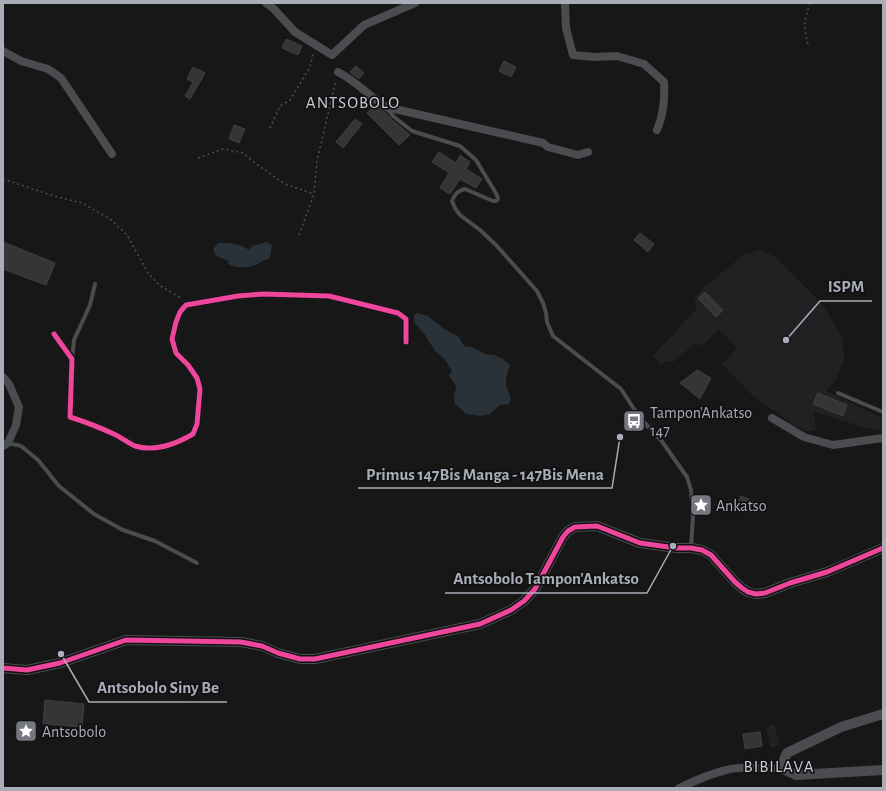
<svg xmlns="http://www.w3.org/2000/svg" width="886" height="791" font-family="'Alegreya Sans',sans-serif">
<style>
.built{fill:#212123}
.water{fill:#2a3239}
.building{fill:#353536;stroke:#3f4043}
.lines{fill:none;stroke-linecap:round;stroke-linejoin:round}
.path{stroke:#4d4e52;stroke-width:1.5;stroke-dasharray:2 3;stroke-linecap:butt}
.service{stroke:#4b4c50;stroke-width:4}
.minor{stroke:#4b4c50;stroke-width:8}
.tertiary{stroke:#4b4c50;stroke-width:10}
.cycleway-casing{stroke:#111113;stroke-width:8}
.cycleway{stroke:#ed469a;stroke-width:5}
.labels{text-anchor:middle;stroke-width:3.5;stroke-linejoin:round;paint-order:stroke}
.poi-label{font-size:16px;fill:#a8adb8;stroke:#111113;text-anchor:start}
.neighbourhood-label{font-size:17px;letter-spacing:1px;fill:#c9ccd4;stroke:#111113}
.leader{fill:none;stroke:#a8adb8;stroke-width:1.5}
.callout-dot{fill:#a8adb8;stroke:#111113;stroke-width:1.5}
.callout-label{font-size:17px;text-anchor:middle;font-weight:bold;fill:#a8adb8;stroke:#111113;stroke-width:3.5;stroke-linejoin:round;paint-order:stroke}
</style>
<rect width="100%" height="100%" fill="#171717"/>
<!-- built -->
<path class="built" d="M760 250 776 257 822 304 843 338 844 359 836 380 826 391 883 418V431L866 428 814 412 816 430 814 431H806L793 425 752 395 722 364 737 349 719 329 701 347 697 342 673 362 666 361 662 366 653 356 697 308 694 299 703 288 745 254Z
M774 724 779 745 771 748 766 728Z"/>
<!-- water -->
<path class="water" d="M266 242 272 245 270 256 267 260H264C255 268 236 270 227 263L229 261 216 256 213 249 218 243C229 242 240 244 249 250L252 246Z
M417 313 428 316 444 329 459 337 464 346 472 347 485 354 494 355 503 359 510 365C505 380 504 384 511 398L509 404 500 405 490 414 481 416 466 414 455 404 454 397 456 386 449 376 452 371 444 358 435 351 425 335 414 322V315Z"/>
<!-- building -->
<path class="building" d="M286 39 302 46 298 55 282 48Z
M504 61 516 67 511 77 499 71Z
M356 66 364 73 359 79 350 72Z
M193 67 205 73 190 99 185 96 193 82 187 79Z
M375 106 386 113 391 119 410 135 399 145 367 113Z
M355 119 362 124 343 148 336 142Z
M234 125 245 129 239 143 229 139Z
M439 152 456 163 460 155 470 162 466 169 482 179 476 188 460 179 450 194 440 188 449 173 432 162Z
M640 233 654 244 648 252 634 240Z
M3 242 55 263 46 285 3 269Z
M705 292 723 310 716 317 698 298Z
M697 370 711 378 700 399 680 383Z
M818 393 847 405 843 416 813 404Z
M741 496 753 501 750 509 737 505Z
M45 700 84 704 82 727 43 724Z
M760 732 762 746 745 749 743 734Z"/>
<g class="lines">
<!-- path -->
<path class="path" d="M808 44C803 24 804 22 810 3
M270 128 280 106 290 100 310 67 313 54
M198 158 223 149 243 153 259 166 285 184 314 194
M3 179 54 196 82 203 110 219 127 235 148 273 159 285 181 298
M299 235 314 194 317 161 336 80"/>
<!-- service -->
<path class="service" d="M388 109 393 116 412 131 460 146 476 160 497 195 498 199 496 201H493L465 189C457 191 455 194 452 201L455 208 460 215 480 230 496 245 537 291 543 303 546 313 547 322 553 336 621 389 640 418 661 440 687 477 691 490 693 517 691 547
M72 359 74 340 90 305 95 284
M838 393 883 412
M8 443 21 446 38 460 59 486 94 514 123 530 155 541 197 563"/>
<!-- minor -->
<path class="minor" d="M266 3 273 8 295 32 332 55 364 25 415 3
M565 3 566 28 573 55 595 57 617 56 644 64 664 82C665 99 664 114 657 130
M3 51 21 61 48 69 61 78 112 154
M338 72C356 81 369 96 386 107L543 143 548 147 578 155 588 152
M54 334 72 359 70 417C86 422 101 428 116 435 122 438 128 443 135 446 155 452 176 444 193 434L197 424 200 389 197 378 188 365 176 353 172 339 176 322 180 312 186 305 238 296 263 294 329 296 398 313 406 319V342
M3 377 9 384 19 407 16 425 8 443 3 446
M772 418 804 437 833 445 883 438
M679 788C694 781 710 774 726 770 744 766 764 768 783 769"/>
<!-- tertiary -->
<path class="tertiary" d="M3 668 27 670 60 663 126 640 241 642 262 646 278 653 300 659H315L480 624 511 610 524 601 535 589 563 537 568 531 575 527 597 526 640 543 676 548H691L702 550 711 555 735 582 742 588 748 592 756 594 765 593 790 583 827 572 883 548
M883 714 841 727 787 753 784 760 783 769 796 775 883 770"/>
<!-- cycleway casing -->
<g class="cycleway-casing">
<path id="cycleway" d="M54 334 72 359 70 417C86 422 101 428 116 435 122 438 128 443 135 446 155 452 176 444 193 434L197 424 200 389 197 378 188 365 176 353 172 339 176 322 180 312 186 305 238 296 263 294 329 296 398 313 406 319V342
M3 668 27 670 60 663 126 640 241 642 262 646 278 653 300 659H315L480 624 511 610 524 601 535 589 563 537 568 531 575 527 597 526 640 543 676 548H691L702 550 711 555 735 582 742 588 748 592 756 594 765 593 790 583 827 572 883 548"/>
</g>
<!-- cycleway -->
<use href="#cycleway" class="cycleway"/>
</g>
<!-- icons -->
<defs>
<g id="bus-square" transform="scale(1.15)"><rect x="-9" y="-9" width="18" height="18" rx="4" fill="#757880" stroke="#111113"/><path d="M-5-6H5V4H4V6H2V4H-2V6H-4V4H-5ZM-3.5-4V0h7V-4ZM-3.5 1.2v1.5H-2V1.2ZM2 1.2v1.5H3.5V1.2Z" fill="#fff"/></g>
<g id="sight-square" transform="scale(1.15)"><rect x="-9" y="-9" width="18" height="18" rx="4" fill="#757880" stroke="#111113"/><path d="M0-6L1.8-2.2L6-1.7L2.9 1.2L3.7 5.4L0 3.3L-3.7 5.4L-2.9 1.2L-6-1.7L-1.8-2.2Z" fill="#fff"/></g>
</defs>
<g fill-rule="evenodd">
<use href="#bus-square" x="634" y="421"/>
<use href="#sight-square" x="701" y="505"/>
<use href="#sight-square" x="26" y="731"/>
</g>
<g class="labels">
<!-- poi labels -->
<g class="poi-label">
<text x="650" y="418">Tampon'Ankatso<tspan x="650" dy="18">147</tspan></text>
<text x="716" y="511">Ankatso</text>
<text x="42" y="737">Antsobolo</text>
</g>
<!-- neighbourhood labels -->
<g class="neighbourhood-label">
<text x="353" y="108">ANTSOBOLO</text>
<text x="779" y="772">BIBILAVA</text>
</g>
</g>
<!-- callouts -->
<path class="leader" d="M786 340L820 301H872M620 437L612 488H358M673 546L647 593H445M61 654L89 702H227"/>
<g class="callout-dot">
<circle cx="786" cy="340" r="4"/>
<circle cx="620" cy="437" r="4"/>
<circle cx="673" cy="546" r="4"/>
<circle cx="61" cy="654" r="4"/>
</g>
<g class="callout-label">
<text x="846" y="292">ISPM</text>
<text x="485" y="480">Primus 147Bis Manga - 147Bis Mena</text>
<text x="546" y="584">Antsobolo Tampon'Ankatso</text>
<text x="158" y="693">Antsobolo Siny Be</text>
</g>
<!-- border -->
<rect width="886" height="791" fill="none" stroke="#a8adb8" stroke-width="8"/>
</svg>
